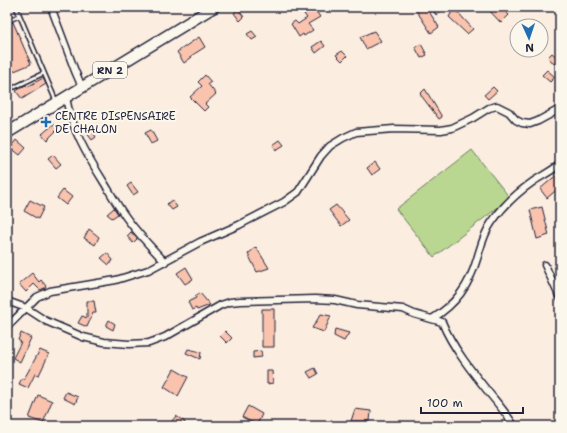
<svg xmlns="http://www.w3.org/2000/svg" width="567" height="433" font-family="'Shantell Sans',sans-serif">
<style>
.green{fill:#b9d790;stroke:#6e7c66}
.building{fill:#fac3ae;stroke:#22223b}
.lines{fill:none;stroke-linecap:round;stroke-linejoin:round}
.lane-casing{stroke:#22223b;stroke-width:6}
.street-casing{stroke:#22223b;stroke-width:9}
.primary-casing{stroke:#22223b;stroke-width:13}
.lane{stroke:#fbf7ec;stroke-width:3}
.street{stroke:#fbf7ec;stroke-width:6}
.primary{stroke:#fbf7ec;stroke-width:10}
.poi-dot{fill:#1f6fb2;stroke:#fbf7ec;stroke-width:1.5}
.labels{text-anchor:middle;stroke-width:4;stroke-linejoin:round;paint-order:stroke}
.shield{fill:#fbf7ec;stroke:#636270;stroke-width:1}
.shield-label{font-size:10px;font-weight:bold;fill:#22223b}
.poi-label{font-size:11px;fill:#22223b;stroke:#fbf7ec;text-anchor:start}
</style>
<rect width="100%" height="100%" fill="#fbede0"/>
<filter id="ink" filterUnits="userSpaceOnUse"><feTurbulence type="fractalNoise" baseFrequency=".025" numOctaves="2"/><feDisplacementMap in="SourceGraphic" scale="8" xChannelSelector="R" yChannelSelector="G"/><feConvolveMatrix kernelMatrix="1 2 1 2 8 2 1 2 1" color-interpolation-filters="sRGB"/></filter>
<g filter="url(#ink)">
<!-- green -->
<path class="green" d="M472 150 510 198 434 257 396 209Z"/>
<!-- building -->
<path class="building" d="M414 7H426L439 27 431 33Z
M486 7H501L509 15 501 23Z
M314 8 320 17 308 24 313 30 304 36 303 34 299 37 291 24 295 21 298 24 307 18 304 14Z
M454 8 473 29 467 34 449 17Z
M238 9 244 17 240 21 234 13Z
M13 22 31 64 12 72 7 61V25Z
M252 31 257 37 252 40 247 34Z
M374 31 381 41 366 49 360 37Z
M199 37 205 47 191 56 192 57 184 63 177 52Z
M321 41 325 46 316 53 312 47Z
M421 44 427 55 421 58 415 47Z
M342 51 347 56 342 61 336 55Z
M552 53 559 59 554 64 548 57Z
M547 70 555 77 550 82 542 75Z
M205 75 211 82 208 84 216 94 205 104 208 107 204 111 190 97 202 86 198 82Z
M43 78 46 84 22 99 16 91 26 85 27 87Z
M493 87 497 91 488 99 484 95Z
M425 89 442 117 439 119 420 94Z
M54 124 58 129 47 140 42 134Z
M91 129 96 137 92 140 86 132Z
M151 130 157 141 151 144 145 133Z
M17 140 26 148 20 155 11 148Z
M280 140 284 145 276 150 273 145Z
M53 155 61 164 56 168 48 159Z
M375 162 380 169 372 175 367 168Z
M560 172V187L547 198 540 189Z
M131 183 138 192 133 195 127 186Z
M63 190 72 197 66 205 57 198Z
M30 200 44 207 38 219 24 211Z
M172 200 177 207 172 210 167 204Z
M336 205 349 220 341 226 329 210Z
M542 207 549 235 537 239 530 210Z
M114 208 118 214 112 218 107 214Z
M89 229 99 237 95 245 84 238Z
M131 232 137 239 133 243 127 236Z
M256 247 269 268 257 272 248 254Z
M107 253 113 260 109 265 101 258Z
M186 267 193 279 185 284 177 273Z
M32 273 39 282 41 280 46 286 45 288 40 290 34 284 26 292 19 284Z
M200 293 210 305 197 310 196 308 192 310 188 302 196 298 195 296Z
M87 301H94L96 313H93L87 327 78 323 82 316 87 318Z
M262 309H274V347H262Z
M321 314 331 316 324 332 312 328Z
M109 320 115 324 113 330 106 326Z
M335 329 349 333 344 341 334 336Z
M225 331 232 338 227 343 220 336Z
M21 333 31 338 20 362 13 358 21 342 18 340Z
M188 349 201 352 200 359 186 353Z
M40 350 49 354 39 375 35 374 28 388 19 384 22 378 24 379Z
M261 351 262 357 253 358V352Z
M315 368 318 374 311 378 307 372Z
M174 369 188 377 178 396 164 387Z
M267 371H272L273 383 267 384Z
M66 392 78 397 75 404 63 398Z
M38 395 52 401 43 423 29 418Z
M248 406 262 414 257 425 242 417Z
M355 409 371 411 370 421H351Z
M176 416 185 422 183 426H168Z"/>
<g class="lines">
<!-- lane casing -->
<g class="lane-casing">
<path id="lane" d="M16 7 56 101
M433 7 437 12
M7 21 19 16
M15 87 44 73"/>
</g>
<!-- street casing -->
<g class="street-casing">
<path id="street" d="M51 7 75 71 82 87
M66 97C71 129 88 157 105 184 111 194 116 203 123 213 135 231 150 246 165 262
M545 265 560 298
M7 301 26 308 46 321 83 337 104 342 129 344 149 343 165 337 221 305 230 302 240 301 315 299 335 300 357 305 403 309 414 314 442 322C452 347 473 373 490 394 498 404 507 414 514 426
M432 319C456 304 469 286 477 259 481 246 484 233 492 222 503 206 518 192 534 181 543 175 552 171 560 164
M7 327 37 297 50 291 116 280 148 270 200 242 239 225 284 202 298 192 321 156 330 146 343 138 356 132 394 129 441 130 452 128 473 118 489 108 497 106 509 112 516 120 522 123 530 124 538 121 560 109"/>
</g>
<!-- primary casing -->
<g class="primary-casing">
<path id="primary" d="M7 133 214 7"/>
</g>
<!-- lane -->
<use href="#lane" class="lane"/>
<!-- street -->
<use href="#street" class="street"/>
<!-- primary -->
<use href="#primary" class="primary"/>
</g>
</g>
<!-- markers -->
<path class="poi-dot" d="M44 116h4v4h4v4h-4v4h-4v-4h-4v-4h4z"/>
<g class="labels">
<!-- shield labels -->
<rect class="shield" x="93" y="62" width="34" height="16" rx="3"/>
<g class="shield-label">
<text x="110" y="74">RN 2</text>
</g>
<!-- poi labels -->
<g class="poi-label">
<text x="55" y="120">CENTRE DISPENSAIRE<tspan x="55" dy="13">DE CHALON</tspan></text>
</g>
</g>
<!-- margin -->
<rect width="567" height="433" fill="none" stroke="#fbf7ec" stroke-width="24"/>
<rect x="12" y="12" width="543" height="409" fill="none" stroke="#22223b" stroke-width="1.5" filter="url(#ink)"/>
<!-- north arrow -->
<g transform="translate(529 38) rotate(177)"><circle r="19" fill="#fbf7ec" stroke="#a4a2a5"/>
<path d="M0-3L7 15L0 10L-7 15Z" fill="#1f6fb2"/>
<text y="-6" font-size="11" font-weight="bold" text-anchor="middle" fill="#22223b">N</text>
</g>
<!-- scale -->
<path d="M421 407v6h102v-6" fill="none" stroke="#22223b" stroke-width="2"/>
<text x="427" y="407" font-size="12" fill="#22223b" stroke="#fbf7ec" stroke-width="3" paint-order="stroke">100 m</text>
</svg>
